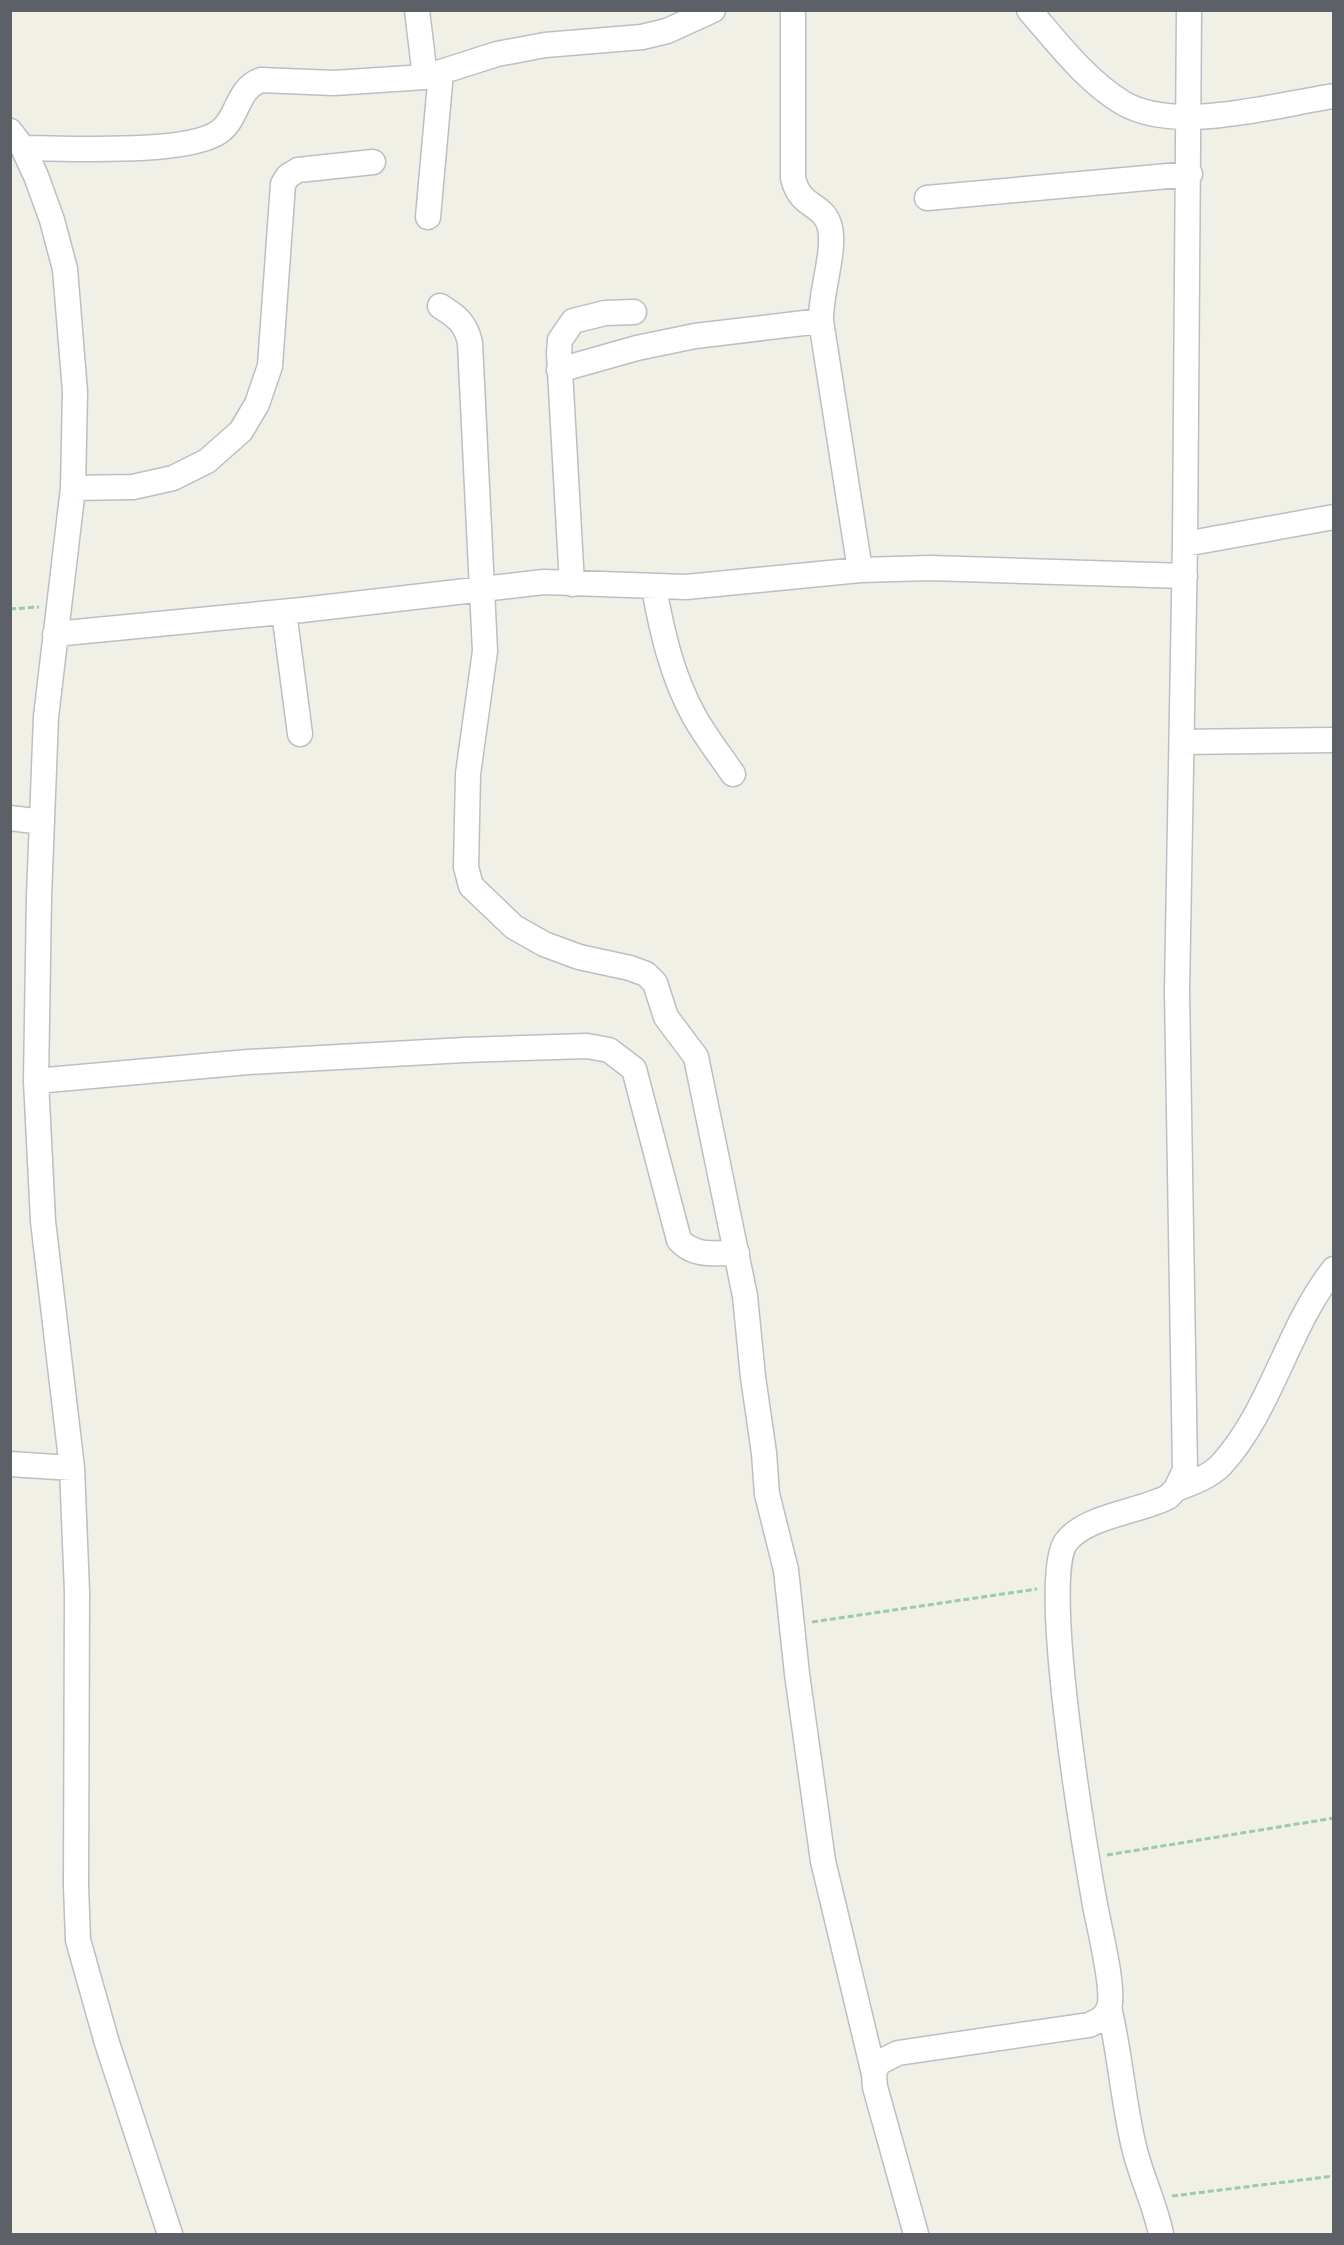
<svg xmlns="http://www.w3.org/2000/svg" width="1344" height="2245" font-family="Raleway,sans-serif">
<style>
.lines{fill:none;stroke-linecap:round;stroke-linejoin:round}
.minor-casing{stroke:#bdbec5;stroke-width:27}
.path{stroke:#9acab0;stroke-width:3;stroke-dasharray:6 3;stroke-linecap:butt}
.minor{stroke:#fff;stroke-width:24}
</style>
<rect width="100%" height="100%" fill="#f0f0e6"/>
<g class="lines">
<!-- minor casing -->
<g class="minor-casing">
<path id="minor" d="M417 10 425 77
M793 10V178C800 208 821 202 829 224 837 248 820 292 821 321L860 570
M1029 10C1057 42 1086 81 1123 103 1177 134 1274 105 1334 96
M10 131 23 148 36 176 52 220 65 269 75 392 73 488 46 717 39 897 36 1081 43 1221 72 1468 77 1592 76 1886 78 1940 107 2043 170 2234
M23 148C67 148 186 155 219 132 239 118 236 89 261 80L334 83 425 77 497 54 545 45 642 37 667 31 713 10
M927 198 1190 174
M428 217 441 72
M440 306C456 316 466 323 470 343L485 651 468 774 466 867 471 886 514 927 544 944 579 957 630 968 646 974 655 983 666 1017 696 1057 745 1296 753 1377 764 1453 767 1494 786 1570 797 1674 823 1861 874 2074
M559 370 637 348 695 336 821 321
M73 488 133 487 173 478 207 461 241 431 257 404 270 366 283 184 288 176 298 170 373 162
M1185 544 1334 517
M572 584 559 353 560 340 573 321 605 313 634 312
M654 588C662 632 672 676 694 716 705 736 720 755 733 774
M284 612 300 734
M55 634 302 610 544 582 686 587 860 570 930 568 1185 576
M1182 742 1334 740
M10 818 42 822
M36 1081 248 1062 464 1050 587 1046 609 1050 634 1069 679 1240C694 1257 715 1253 737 1253
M10 1464 72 1468
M1176 1489C1192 1483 1209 1477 1221 1465 1272 1409 1287 1328 1334 1269
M1109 2007C1120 2053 1123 2101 1134 2147 1141 2177 1155 2204 1161 2234
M916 2234 875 2087 874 2074 878 2063 898 2053 1089 2025C1098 2021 1105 2018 1109 2008 1115 1989 1099 1927 1095 1905 1085 1849 1039 1578 1066 1542 1085 1516 1139 1512 1168 1497L1176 1489 1185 1470 1177 991 1185 544 1189 10"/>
</g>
<!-- path -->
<path class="path" d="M10 609 39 607
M812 1622 1037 1589
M1107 1855 1334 1818
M1172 2196 1334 2176"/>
<!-- minor -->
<use href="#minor" class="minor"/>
</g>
<!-- border -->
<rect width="1344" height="2245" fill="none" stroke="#5d6067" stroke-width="24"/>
</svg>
